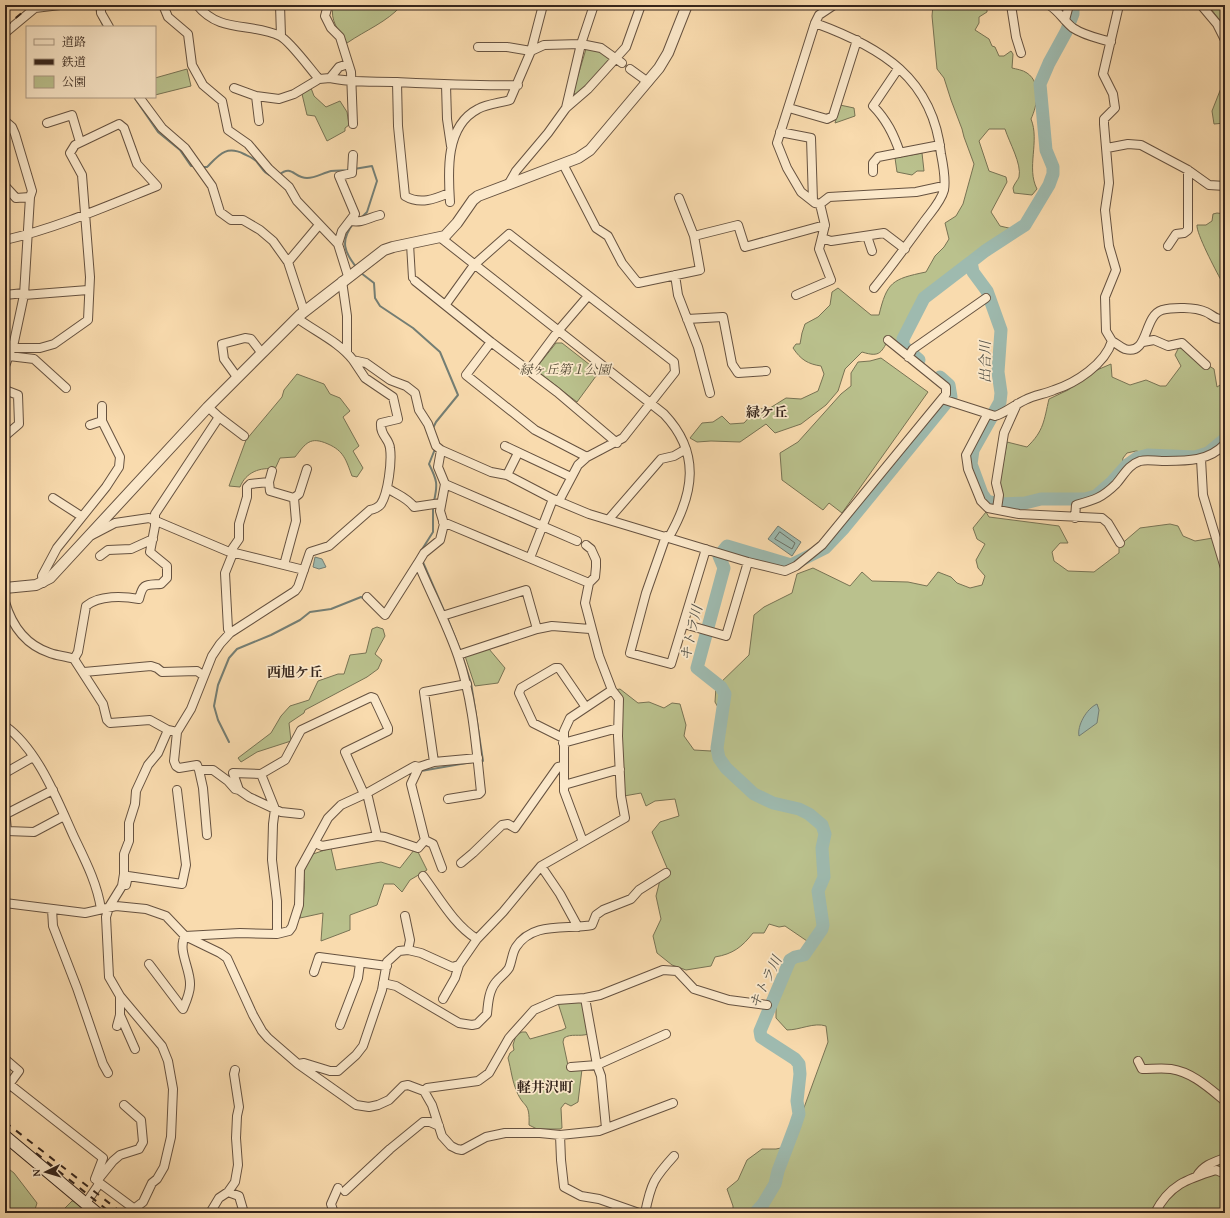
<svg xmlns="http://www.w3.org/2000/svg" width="1230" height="1218" font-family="'Gentium Book Plus','Noto Serif JP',serif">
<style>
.green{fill:#bac18d;stroke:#787354}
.water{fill:#9ebaaf;stroke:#747e74}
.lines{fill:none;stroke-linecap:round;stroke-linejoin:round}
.shore{stroke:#6a7066;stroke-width:1}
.stream{stroke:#747e74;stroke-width:2}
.river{stroke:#9ebaaf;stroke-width:13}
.pedestrian-casing{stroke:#665240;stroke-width:8}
.minor-casing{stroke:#665240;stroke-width:10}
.tertiary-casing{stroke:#665240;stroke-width:12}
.secondary-casing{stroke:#35251c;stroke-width:13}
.pedestrian{stroke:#fbe8ca;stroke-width:6}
.minor{stroke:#fbe8ca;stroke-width:8}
.tertiary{stroke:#fbe8ca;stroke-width:10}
.secondary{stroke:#fbe8ca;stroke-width:11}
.rail{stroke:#35251c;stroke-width:2;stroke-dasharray:7 7;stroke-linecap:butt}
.labels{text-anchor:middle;stroke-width:3.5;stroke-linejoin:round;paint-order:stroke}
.park-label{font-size:13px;font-style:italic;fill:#564c38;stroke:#fbe8ca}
.water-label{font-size:14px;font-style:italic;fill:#545248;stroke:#fbe8ca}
.neighbourhood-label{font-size:14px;font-weight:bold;fill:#35251c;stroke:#fbe8ca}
</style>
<rect width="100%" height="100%" fill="#f9dbae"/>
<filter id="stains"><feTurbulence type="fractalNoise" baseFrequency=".005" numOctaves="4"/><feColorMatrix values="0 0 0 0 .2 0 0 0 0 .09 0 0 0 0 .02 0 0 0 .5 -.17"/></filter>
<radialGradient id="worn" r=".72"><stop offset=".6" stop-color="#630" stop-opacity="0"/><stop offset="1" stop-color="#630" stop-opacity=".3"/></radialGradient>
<!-- green -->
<path class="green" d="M333 5H402C387 22 366 30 347 43 338 30 330 21 333 5Z
M933 5H987V12L979 17V23L975 30 989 39 992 46 995 47 999 56H1004L1011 51 1013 54 1012 68C1016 69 1023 70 1027 73 1042 83 1037 106 1031 119 1040 141 1026 168 1037 189L1032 195 1014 193 1013 188C1014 184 1018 180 1019 177 1022 164 1009 142 1005 129H989L979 141 989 171 1006 177 1007 182 991 212 1000 226 1013 229 978 253 923 295 897 344 890 337C881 352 881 358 862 352L845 369 838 391 826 405 801 424 775 433 766 424 740 442 711 441 697 442 690 438 702 423 713 422 722 416 730 424 744 423 757 409 770 408 786 398 801 399 818 391 824 374 821 366C808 364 801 360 793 348L796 344H800L802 333 805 324 818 317 830 305 832 292 838 288 871 315H879C887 282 892 279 926 272L935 256 944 247 949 239 945 223 956 216 963 204 974 164 964 137 962 129 951 100 944 78 937 69 932 16Z
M1208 5H1225V19L1221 22Z
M586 49 600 51 610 58 609 60 580 94 576 95 573 92Z
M187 69 191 86 155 95V78Z
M1225 78V123L1214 124 1212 111Z
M311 88 314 96 326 107 340 101 347 112 349 125 345 128V131L327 141 315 116 307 115 302 94Z
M840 105 854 108 855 116 835 123Z
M922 153 924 171H917L912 175 897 172 895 158Z
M1217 213 1225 214V281L1221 280C1216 271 1196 233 1197 225H1206L1212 221 1213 214Z
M556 343H562L599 372 577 402 537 371V367Z
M1179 347 1214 369 1217 387 1225 382V436C1216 445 1209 451 1197 454L1146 453 1136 451 1127 453 1123 458 1122 466 1095 493 1082 497 1053 496 1002 502 999 486 1007 442 1027 447C1044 431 1044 420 1049 399L1068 390 1097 370 1111 364 1112 377 1130 385 1146 380 1160 386H1166L1181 366 1175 355Z
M881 358 928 392 842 513 829 503 823 510 782 480 780 453 798 442 841 394 851 386V373L858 362 870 361Z
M297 374 324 384 330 394 340 398 350 411 343 417 359 446 353 451 363 468 357 477 352 476C346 460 344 451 328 444 310 436 306 443 295 457L280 458 275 469C260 467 246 472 240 487L229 486 246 440 282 397 284 390Z
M986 512 989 517 1059 526 1068 543H1060L1052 552 1054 561 1068 571 1094 572 1119 553V546L1140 528 1170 524 1178 526 1183 536 1195 541 1213 538 1225 559V1213H733V1206L727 1189 738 1180 747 1160 762 1149H776L790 1146 828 1042 826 1026C814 1022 800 1030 787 1030L776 1018V1003L792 961 811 952 807 941 785 926 779 927 769 924 764 933H753C742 947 733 954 715 957L711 966 686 970 672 965 657 953 653 936 661 919 656 896 660 880 670 875 652 832 660 822 679 816 675 799 655 801 646 806 641 793 624 796 615 690 620 689 638 703 649 702 664 708 672 703 680 704 686 725 684 736 694 750 711 751 720 711 715 702 716 687 749 655 754 615 764 607 792 593 797 574 813 568 850 586 862 572 872 581 908 582 927 586 938 572 951 577 957 583 970 588 982 585 985 576 978 568 976 560 985 544 977 539 973 528Z
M377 627 383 629 385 636 375 654 382 660 378 669 367 677 305 710 304 713 289 723 291 741 257 752 241 762 238 758 271 733 281 716 290 706 309 700 318 681 338 674H344L350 655 366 653 372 629Z
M489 649 505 668 498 683 475 686 465 656Z
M331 848 336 870 381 862 400 868 414 850 418 852 427 870 410 880 402 892 394 884H384L377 905 350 915V930L321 941 323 913 300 918C300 909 304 901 304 893 306 871 299 875 313 854Z
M582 1002 588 1034C580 1037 571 1033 564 1038L563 1042 569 1070 582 1069 578 1102 571 1106 565 1103 561 1108 562 1128 560 1129H537L529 1125C530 1101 524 1109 517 1092 512 1081 511 1069 508 1058L510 1053 514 1050 513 1045 516 1035 522 1032H526L530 1039 562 1030 566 1028 558 1003Z
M5 1166 14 1173 37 1203 34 1213H5Z
M72 1201H77L82 1207 78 1213H60Z"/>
<!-- water -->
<path class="water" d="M778 526 801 542 792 556 768 539Z
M315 557 322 559 326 567 319 569 313 567Z
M1097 704 1099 710 1097 723 1079 736C1077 726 1086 709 1097 704Z"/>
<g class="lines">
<!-- shore -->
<path class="shore" d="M780 532 795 543 792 549 775 539Z"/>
<!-- stream -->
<path class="stream" d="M96 5 97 13
M99 17 104 27
M134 97 158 132 180 150 191 166H195
M202 167H207C219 155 226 145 244 154 248 156 254 158 257 162 262 168 265 175 273 176
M354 169 372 166 377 181 367 212 361 218
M279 175C292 164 294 178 307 178 315 178 323 173 331 171 337 170 344 171 350 170
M353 224C340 241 344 252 357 268
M361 273 374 283 375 298 380 306 413 328 440 352 458 395 436 422 433 428
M434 501C438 484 437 480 429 464L435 449
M421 551 433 532V507
M422 560 445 613
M447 617 461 652
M462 656 471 683 483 761H480
M229 742 218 720 214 706 218 685 229 658 237 649 271 635 300 620 310 612 331 609 361 597 365 599
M421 771 472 762"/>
<!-- river -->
<path class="river" d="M1073 5V14L1066 32 1049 63 1040 84 1046 150 1053 167V174L1049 185 1025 225 985 251 971 262 973 272 987 291 1001 330 998 372 1001 393 1000 402 973 450 971 464 982 494 987 501 1000 504 1025 503 1041 499H1085L1096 496 1111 483 1127 465 1137 458 1148 455 1195 457 1208 453 1225 439
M919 360 903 346V339L924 298 971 262
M755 1213 763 1204 775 1184 778 1171 795 1126 799 1114 797 1101 800 1074 799 1064 795 1059 761 1037 760 1031 790 960 795 957 804 955 822 929 823 925 818 891 824 877 822 848 825 834 822 825 809 814 799 809 773 803 754 794 726 768 719 758 717 748 725 694 721 687 697 668 724 568 719 556 727 546 791 565 825 548 844 528 951 397 949 385 940 377"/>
<!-- pedestrian casing -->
<g class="pedestrian-casing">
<path id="pedestrian" d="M410 244 412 278 415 281"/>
</g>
<!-- minor casing -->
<g class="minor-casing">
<path id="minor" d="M101 5V13L109 27
M163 5 168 17 188 34 192 65 203 85 222 101 228 130 248 144 269 169 289 187 297 201 338 244 348 276
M197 5C220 34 251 22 280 36 290 41 311 70 319 79
M280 5 281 36
M328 5 325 16 331 28 340 37 351 72 353 124
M1011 5 1016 37 1021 53
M1049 5C1059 11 1064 21 1073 28 1085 36 1098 38 1111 42
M1201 5 1217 24 1225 40
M1065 20 1069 5
M815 23C881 47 933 78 941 154 943 164 946 179 944 190 941 202 930 213 923 223 907 245 891 267 874 288
M5 33 35 8 60 5
M478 47H507L531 51 544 45 581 44 601 48 622 63
M630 69 648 82
M898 69 873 106C887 120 894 135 900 153
M330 78C352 83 375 81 397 82 438 84 477 86 518 85
M397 82 398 126 405 196C420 205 435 199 449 193
M446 85 447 119 451 146
M234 88 256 96 279 99 294 94 319 79 330 78 339 67 348 64
M256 96 259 121
M139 97 162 128 185 148 212 186 220 212 231 220H243L260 230 273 241 288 262 304 311
M566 108 581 44 594 5
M789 108 827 119 833 116 857 40
M5 121 12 127 15 134 32 191 30 197 24 295 14 342 5 366
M47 123 72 115 80 142
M780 132 811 138 813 201
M1107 148 1128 144 1141 145 1188 170 1209 185 1225 186
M563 164 596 228 608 236 622 263 638 283 700 270 694 236 679 198
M873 172V163L878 157 940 145
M508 185 516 171 548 133 566 108 588 89 626 47 641 5
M5 186 16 198 30 197
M450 202C448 172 445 126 478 109 487 104 500 103 510 100L531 51 543 5
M820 204 815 203 801 192 787 168 777 143 815 23 819 15 834 5
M820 204 829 197 916 192 939 187 944 189
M350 221C364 223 367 218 380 215
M694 236 738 225 745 247 825 225
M867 236 872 251
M441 238 664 414C701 453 694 493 669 537
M822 238 831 241 884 233 905 249
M5 240C57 228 107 206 157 186L137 164 124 128 119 124 75 145 70 153 82 175 90 277 88 320 54 344 40 348H12
M338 244 342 231 355 214 339 176 352 173 353 155
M1168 246 1176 234 1184 233 1188 230V170
M288 262 319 225
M675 275 678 295 698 347 710 393
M342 281 347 316V352
M415 281 491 342 557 392 617 443
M5 295 24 293
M24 295 88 290
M796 295 831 280 819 249 825 225 820 204
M446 304 474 265 509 234 674 362 675 372 623 438 587 457 578 465 559 501
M297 318C316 332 339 342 353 360L366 363 390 380 406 386 415 393 419 410 428 424 436 446 441 450 438 467 445 484 440 511 444 524 440 540 424 553 418 563C431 594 447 624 458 656 473 700 476 746 481 792L479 794 448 799
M687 319 723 317 732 364 738 373 766 371
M1112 341C1116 343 1120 347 1125 349 1149 356 1143 316 1162 310 1173 307 1195 307 1206 312 1213 315 1215 320 1225 319
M491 342 466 375 535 430 587 457
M1143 342 1154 340 1168 346 1182 343 1206 365
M9 356 34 359 66 388
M908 357 913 349 986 298
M529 370 558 331 588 296
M237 377 224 359 222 344 245 338 251 339 261 352
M5 390 18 395 19 424 5 436
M942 399 995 416C1005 413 1014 405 1025 400 1034 395 1045 394 1054 390 1076 383 1105 364 1112 341L1106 331 1105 297 1116 270 1109 246 1105 210 1109 183 1104 124V119L1115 108 1113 94 1103 74 1119 5
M987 415 966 455 968 469 981 501 988 508 1019 514 1102 518 1108 523 1120 543
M219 417 244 436
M90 425 102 421
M505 446 571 477
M441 450 491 472 507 475 553 499
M1201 459 1203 495 1225 568
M507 475 518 453
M269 482 270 491 294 498
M445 484 577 541
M387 488C396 494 408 498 414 507L441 503
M53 498 81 516
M997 509 999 495 996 483 1004 433 1017 404
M1075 518 1076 505C1094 500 1102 498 1116 484 1124 475 1128 465 1140 461 1148 459 1154 461 1162 461 1185 461 1208 462 1225 444
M609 519 661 459 674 456 686 449
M443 522 589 583
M92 535 115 523 149 518 227 551 304 570
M666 536 646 593 630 653 671 664 706 549
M230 552 239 539V524L247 497V487L250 484 269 482 272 471
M100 556 108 550 131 549 153 539
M530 558 553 499 589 514 748 562 785 571 796 566 822 545 946 394V387L888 340
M284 565 296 521 294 498 299 494 307 469
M43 583 42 576 57 548 106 487 119 467 120 457 102 421V406
M367 597 385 615 418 563
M5 602C12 626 26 645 50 653 58 656 66 656 74 659L103 704 107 720 110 723 150 720 168 730
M442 616 526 590 537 629
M684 624 726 636 748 562
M230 633 228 629 225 573 233 553
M458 655 537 629 552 626 590 629
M74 659 78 652 86 606C99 595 123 596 139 599 143 583 145 585 161 584L167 578V566L150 552 155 526V514L219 417 208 407
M84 672 151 666 157 668 162 672 197 671 204 676
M5 726C38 749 58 802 74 837 85 860 97 883 101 909
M563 738 533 723 519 693 521 688 555 668H559L585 706
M563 743 618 728
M434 762 424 692 467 684
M199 770 203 788 207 835
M5 773 33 757
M564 785 620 769
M239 790 233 773 261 774
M367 793 377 836
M5 809 7 831 34 832 64 816
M6 814 53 790
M300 814 281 812 249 797 239 790 235 789 228 781 213 770H199L197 765 179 768 176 766 174 761 177 732 191 709 212 656 220 644 230 633 295 591 298 587 310 552 329 546 370 510C375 509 378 508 381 504 388 493 392 462 390 448 389 438 380 436 381 423L398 419 393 397 365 378 353 360
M425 840 433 844 442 868
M583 842 564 791V731L570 718 612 690
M315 843 322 846 377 836 385 837 418 848 425 840 411 784 419 767
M461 863 473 853 502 825 508 824 515 828 558 767 563 766
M541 866 560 894 578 927
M423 876C439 897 454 925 477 939
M126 885 128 876 182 884 186 865 177 790
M5 903 85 913 116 906 146 909 166 916 185 936 220 953 227 958 253 1015 262 1031 268 1038 298 1064 304 1063 330 1071H338L356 1055 363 1046 382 990 387 962 399 951 408 950 421 953 452 967 459 965 477 939 503 912 541 866 625 818 621 796 618 736 619 699 612 690 599 656 585 603 589 583 595 577 596 567V560L591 549 586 545
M52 909 53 926 77 988 103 1064 108 1073
M405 916 410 940 408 950
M277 934V901L272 860 273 824 275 809 261 774 285 760 301 730 371 697 374 698 388 728V731L345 752 364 794
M149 964 183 1009C186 1002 190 993 190 985 191 970 177 950 185 936L240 933 277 934 289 931 292 927 299 905 300 869 328 818 341 805 367 793 415 766 419 767 434 762 478 758
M314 972 319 957 387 966
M383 983 396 986 459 1023 472 1025 477 1024 487 1014C488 1003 489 990 496 982 500 977 506 973 509 968 512 961 512 953 516 947 533 921 566 930 592 925L596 915 603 910 631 899 639 890 666 873
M120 996 162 1046 168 1061 173 1089 171 1137 164 1167 157 1179 152 1183 143 1202 135 1208
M585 998 597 1065 601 1076 606 1128
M443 999 455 978 459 965
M120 1015 135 1049
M340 1025 358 978 360 963
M117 1026 120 1015V996L109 977 106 917 109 907 122 886 124 874V854L129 841V823L135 804 136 791 148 765 158 753 168 730 177 732
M5 1059 19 1071 5 1090
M1138 1061 1142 1069C1152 1069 1162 1068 1171 1069 1192 1072 1209 1088 1225 1101
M298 1064 356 1105 369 1107 378 1105 389 1100 403 1086 408 1085 424 1091 432 1105 442 1136 451 1146 457 1149 462 1150 486 1137 505 1133H540L560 1135 599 1131 673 1103
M571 1067 597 1065 666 1034
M9 1084 103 1158 95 1179
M424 1091 427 1088 478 1081 489 1073 509 1038 534 1010 557 1000 585 998 600 995 663 970 677 971 694 989 729 1000 767 1005
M124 1105 141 1120 143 1142 139 1149 120 1155 113 1161 97 1181 140 1213
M560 1135 561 1160 564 1187 581 1196 599 1199 639 1213
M1197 1176C1203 1165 1214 1162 1225 1158
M345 1191 390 1149 423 1122H430L439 1126
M228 1192 235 1182 238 1165 236 1138 237 1116 239 1107 234 1074 235 1070
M86 1203 99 1184
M210 1213 219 1198 228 1192 239 1196 244 1213
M334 1213 331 1204 338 1188
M645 1213C651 1183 654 1178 674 1156
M1155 1213C1169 1185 1187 1179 1216 1170L1225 1174"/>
</g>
<!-- tertiary casing -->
<g class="tertiary-casing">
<path id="tertiary" d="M5 588 36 585 50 578 208 407 300 315 384 250 393 247 445 236 457 223 473 200 478 196 578 158 590 150 659 68 668 53 687 5"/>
</g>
<!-- secondary casing -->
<g class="secondary-casing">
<path id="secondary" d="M5 1136 97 1213"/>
</g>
<!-- pedestrian -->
<use href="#pedestrian" class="pedestrian"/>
<!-- minor -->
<use href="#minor" class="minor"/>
<!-- tertiary -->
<use href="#tertiary" class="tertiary"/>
<!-- secondary -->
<use href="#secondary" class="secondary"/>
<!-- rail -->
<path class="rail" d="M5 27 31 5
M5 1122 122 1213
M36 1153 111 1213"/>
</g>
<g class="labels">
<!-- park labels -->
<g class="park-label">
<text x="565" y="374">緑ヶ丘第１公園</text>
</g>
<!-- water labels -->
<g class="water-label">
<text transform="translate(985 362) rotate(-90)" y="5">出合川</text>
<text transform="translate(691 633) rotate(-77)" y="5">キトラ川</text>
<text transform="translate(765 982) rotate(-64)" y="5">キトラ川</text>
</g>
<!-- neighbourhood labels -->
<g class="neighbourhood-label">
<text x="767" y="417">緑ケ丘</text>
<text x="295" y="677">西旭ケ丘</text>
<text x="545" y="1092">軽井沢町</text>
</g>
</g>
<!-- margin -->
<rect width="1230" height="1218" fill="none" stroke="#f9dbae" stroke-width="20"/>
<rect x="6" y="6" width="1218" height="1206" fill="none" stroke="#35251c" stroke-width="2"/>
<rect x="10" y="10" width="1210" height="1198" fill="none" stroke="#35251c"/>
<!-- legend -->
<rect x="26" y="26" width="130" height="72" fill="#fbe8ca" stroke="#ac9a84"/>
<rect x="34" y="39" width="20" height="6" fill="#fbe8ca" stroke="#ac9a84"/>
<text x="62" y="46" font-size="12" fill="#35251c">道路</text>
<rect x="34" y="59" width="20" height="6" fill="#35251c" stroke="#ac9a84"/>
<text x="62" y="66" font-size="12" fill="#35251c">鉄道</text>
<rect x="34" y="76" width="20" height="12" fill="#bac18d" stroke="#ac9a84"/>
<text x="62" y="86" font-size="12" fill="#35251c">公園</text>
<!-- north arrow -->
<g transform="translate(46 1172) rotate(265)" stroke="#fbe8ca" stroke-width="3" paint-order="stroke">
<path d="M0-3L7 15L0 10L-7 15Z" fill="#35251c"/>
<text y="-6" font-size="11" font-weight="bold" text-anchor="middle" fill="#35251c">N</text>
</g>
<rect width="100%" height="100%" filter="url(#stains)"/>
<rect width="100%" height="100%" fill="url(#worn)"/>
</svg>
